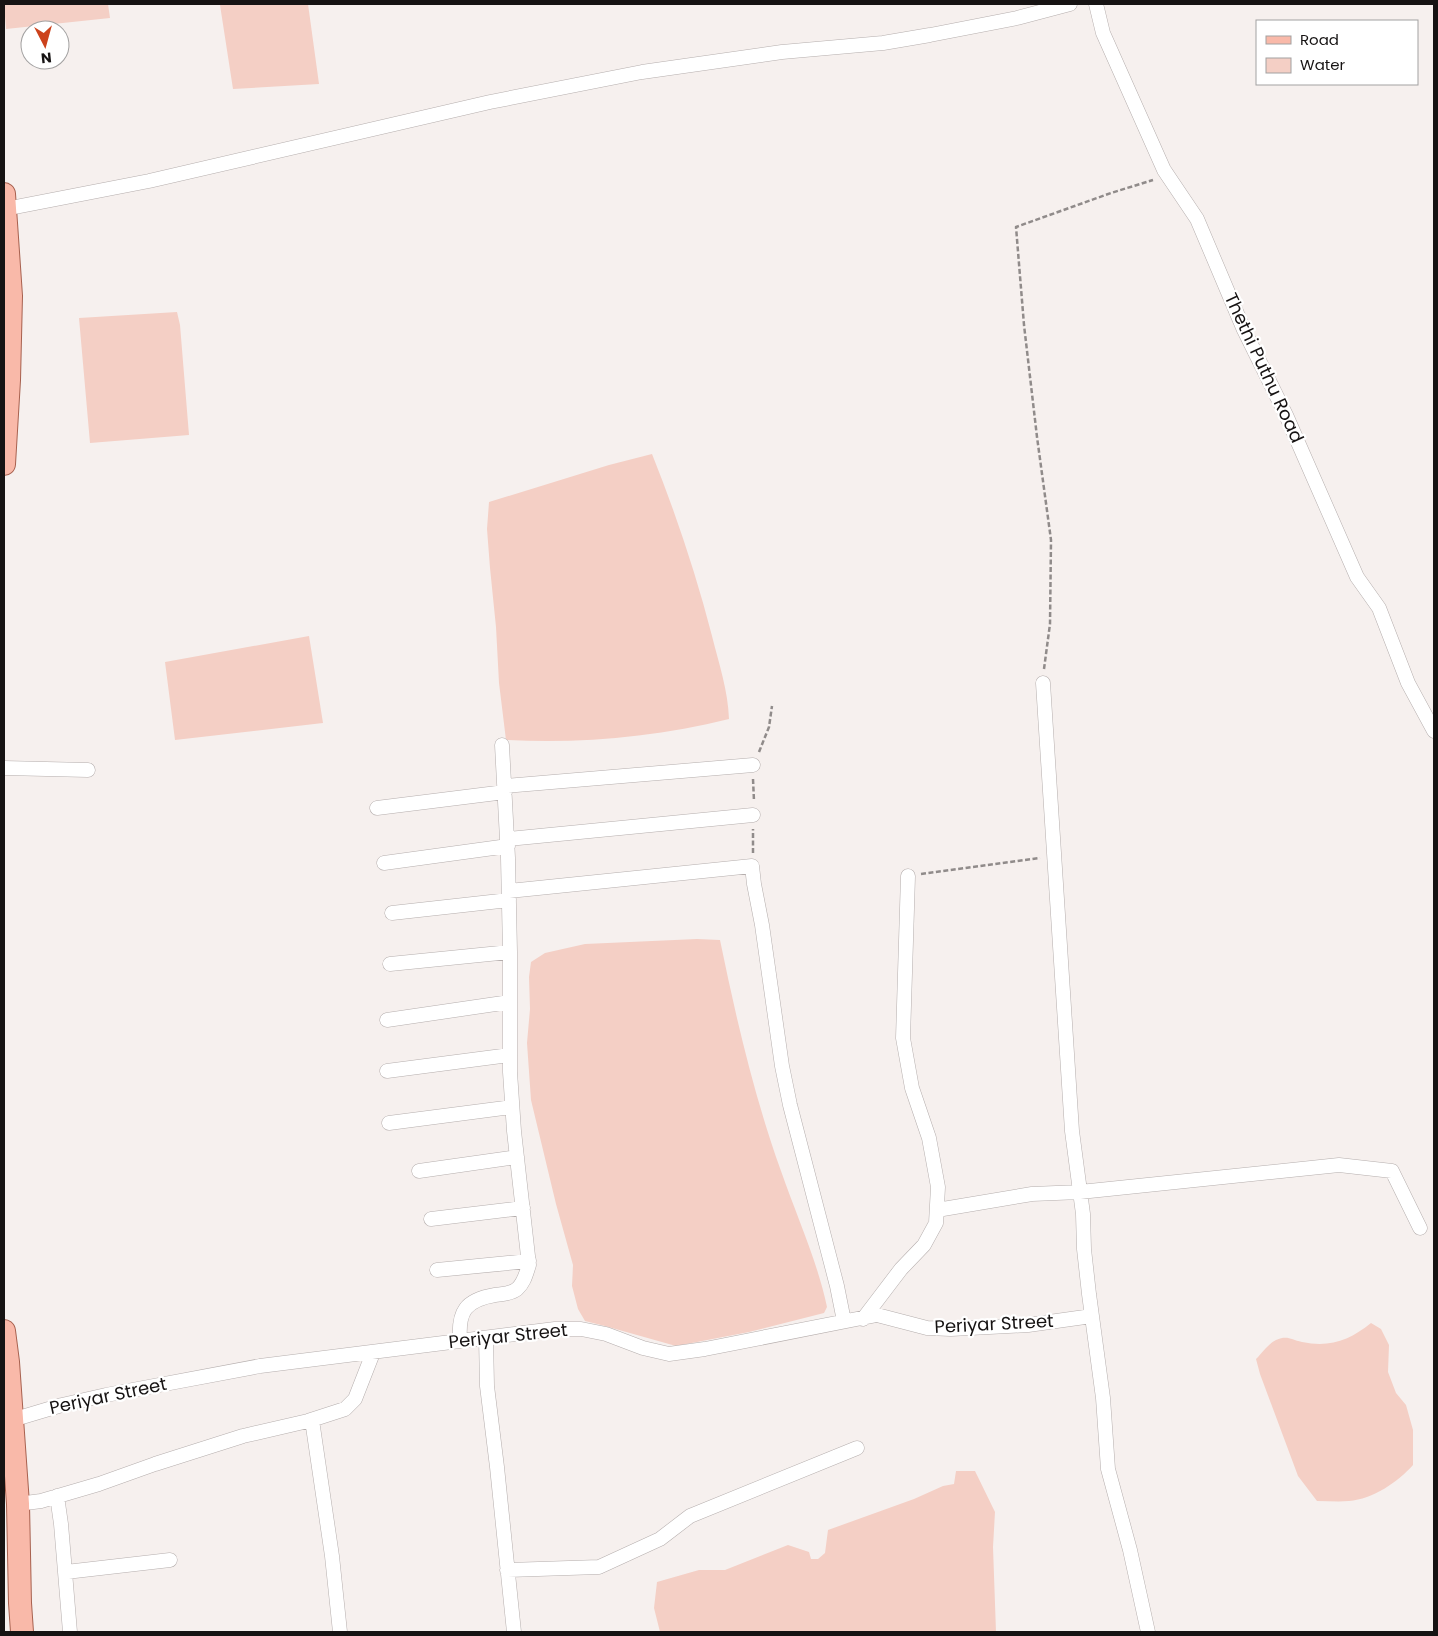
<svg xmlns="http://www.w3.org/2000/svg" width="1438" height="1636" font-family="Poppins,sans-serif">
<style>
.water{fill:#f4cfc5}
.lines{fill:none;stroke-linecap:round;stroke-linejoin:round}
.street-casing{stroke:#b5aead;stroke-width:15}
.primary-casing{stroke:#a7614f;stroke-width:24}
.path{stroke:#908b8a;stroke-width:2.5;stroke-dasharray:5 2.5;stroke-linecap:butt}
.street{stroke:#fff;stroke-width:14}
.primary{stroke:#f9b9a9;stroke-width:22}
.labels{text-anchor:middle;stroke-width:4.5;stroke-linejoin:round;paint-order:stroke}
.street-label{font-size:18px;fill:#161313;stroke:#fff}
</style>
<rect width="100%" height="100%" fill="#f6f0ee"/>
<!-- water -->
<path class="water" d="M4 4H108L110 18 6 29Z
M227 4H308L319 84 233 89 220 5Z
M177 312 180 325 189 435 90 443 79 318Z
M652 454C676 514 696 574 712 636 719 664 728 690 729 719 656 737 581 744 506 740L499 683 496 627 490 568 487 529 489 502 609 465Z
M309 636 323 723 175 740 165 662Z
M697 939 720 940C736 1018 754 1096 781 1171 797 1217 817 1260 827 1307L824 1313 749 1332 676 1346 605 1326 585 1321 578 1309 572 1286 573 1265 556 1204 531 1100 527 1043 530 1009 529 977 531 962 545 953 585 944Z
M1371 1323 1381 1329 1389 1345 1388 1372 1396 1393 1406 1405 1413 1430V1465C1398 1482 1373 1499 1349 1501 1339 1502 1328 1501 1317 1501L1298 1476 1260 1374 1256 1359C1262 1353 1269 1343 1276 1340 1288 1335 1291 1340 1302 1342 1330 1348 1350 1340 1371 1323Z
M956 1471H975L995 1512 993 1547 996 1632H660L654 1608 657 1582 699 1570H725L788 1545 809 1552 811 1559H818L825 1553 828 1530 914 1499 943 1486 954 1484Z"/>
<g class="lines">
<!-- street casing -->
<g class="street-casing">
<path id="street" d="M1096 4 1103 33 1164 170 1197 219 1244 330 1286 415 1357 577 1379 608 1408 683 1434 731
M5 209 149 181 490 102 642 72 782 52 883 43 930 35 1017 18 1070 4
M1043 683 1072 1131 1083 1214 1084 1249 1089 1294 1103 1398 1108 1469 1130 1550 1148 1632
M4 768 88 770
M505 786 753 765
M377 808 505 792
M508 839 753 815
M384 863 508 846
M509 891 752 866 754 884 762 925 782 1066 790 1105 837 1286 844 1321
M392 913 509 900
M390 964 510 952
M387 1020 510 1002
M387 1071 510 1055
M389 1123 512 1107
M419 1171 517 1157
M937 1210 1032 1194 1080 1192 1339 1165 1392 1171 1420 1228
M431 1219 523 1208
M437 1270 529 1261
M863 1319 901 1269 924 1245 936 1223 938 1187 929 1138 912 1088 903 1038 908 876
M486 1338 487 1386 497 1467 514 1632
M460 1340C458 1312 465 1300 495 1295 502 1294 511 1294 517 1289 524 1283 526 1274 529 1265L514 1131 510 1072V952L508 858 502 745
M12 1420 62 1405 106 1395 260 1366 555 1329H581L606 1334 643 1348 669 1354 705 1349 877 1315 927 1328 951 1329 1028 1325 1092 1316
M312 1420 332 1556 340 1632
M57 1496 61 1524 70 1632
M18 1504 41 1501 99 1484 155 1464 243 1436 308 1421 345 1409 355 1399 373 1353
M507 1570 599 1567 660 1539 690 1516 857 1448
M66 1572 170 1560"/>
</g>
<!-- primary casing -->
<g class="primary-casing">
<path id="primary" d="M4 194 11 296 9 380 4 464
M4 1331 8 1362 18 1504 20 1603 22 1632"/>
</g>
<!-- path -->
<path class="path" d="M1044 669 1050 624 1051 540 1037 437 1024 325 1016 227 1111 193 1153 180
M759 752 769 727 772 706
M753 779 754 801
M753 853V829
M921 874 1040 858"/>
<!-- street -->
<use href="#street" class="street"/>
<!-- primary -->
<use href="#primary" class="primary"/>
</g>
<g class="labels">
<!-- street labels -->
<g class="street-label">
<text transform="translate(1264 368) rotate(65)" y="6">Thethi Puthu Road</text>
<text transform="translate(994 1324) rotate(-3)" y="6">Periyar Street</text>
<text transform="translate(508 1336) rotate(-6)" y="6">Periyar Street</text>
<text transform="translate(108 1396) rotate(-12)" y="6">Periyar Street</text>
</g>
</g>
<!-- border -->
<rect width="1438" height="1636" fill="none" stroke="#161313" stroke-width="10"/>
<!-- legend -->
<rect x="1256" y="20" width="162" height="65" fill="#ffffff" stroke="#a2a1a1"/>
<rect x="1266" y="36" width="25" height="8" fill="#f9b9a9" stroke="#a2a1a1"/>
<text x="1300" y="45" font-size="15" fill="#161313">Road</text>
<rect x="1266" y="58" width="25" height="15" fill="#f4cfc5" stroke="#a2a1a1"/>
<text x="1300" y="70" font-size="15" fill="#161313">Water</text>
<!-- north arrow -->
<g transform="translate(45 45) rotate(174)"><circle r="24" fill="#ffffff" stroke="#a2a1a1"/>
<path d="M0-4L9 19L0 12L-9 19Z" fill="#cc421c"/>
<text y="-8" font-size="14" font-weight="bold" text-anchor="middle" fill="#161313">N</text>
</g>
</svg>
